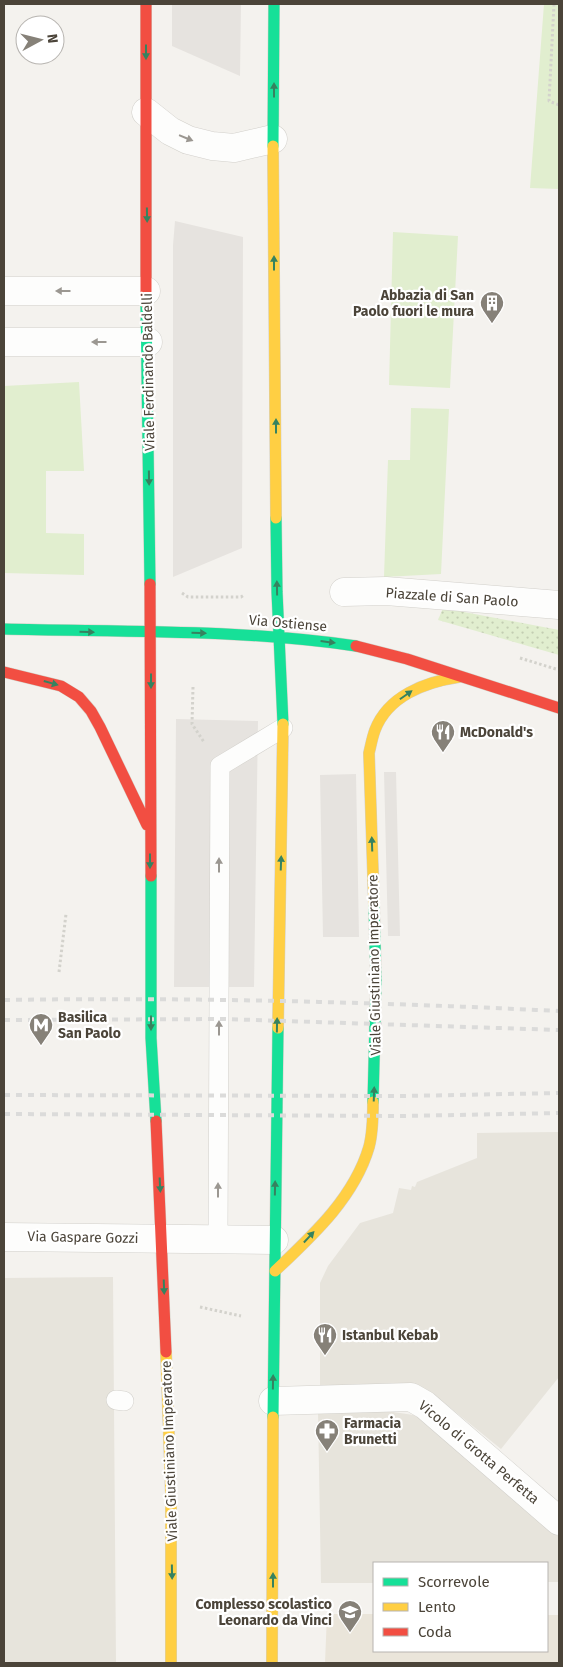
<svg xmlns="http://www.w3.org/2000/svg" width="563" height="1667" font-family="'Fira Sans',sans-serif">
<style>
.residential{fill:#e7e4dc}
.education{fill:#eae5da}
.grass{fill:url(#grass-dots)}
.green{fill:#e1eecf}
.parking{fill:#e6e3df}
.lines{fill:none;stroke-linecap:round;stroke-linejoin:round}
.lane-casing{stroke:#d2d0cb;stroke-width:20}
.street-casing{stroke:#d2d0cb;stroke-width:29}
.fast-casing{stroke:#d3cfc5;stroke-width:12}
.slow-casing{stroke:#d3cfc5;stroke-width:12}
.jam-casing{stroke:#d3cfc5;stroke-width:12}
.path{stroke:#d3d2cc;stroke-width:3;stroke-dasharray:2.5 2.5;stroke-linecap:butt}
.lane{stroke:#fdfdfc;stroke-width:19}
.street{stroke:#fdfdfc;stroke-width:28}
.fast{stroke:#16e098;stroke-width:11}
.slow{stroke:#ffcf43;stroke-width:11}
.jam{stroke:#f24e42;stroke-width:11}
.rail{stroke:#dbdbda;stroke-width:4;stroke-dasharray:6 6;stroke-linecap:butt}
.oneway{fill:#36825f}
.oneway2{fill:#9b9791}
.labels{text-anchor:middle;stroke-width:4.5;stroke-linejoin:round;paint-order:stroke}
.poi-label{font-size:14px;font-weight:bold;fill:#4b4439;stroke:#fff;text-anchor:start}
.street-label{font-size:14px;fill:#4b4439;stroke:#fff}
</style>
<defs>
<pattern id="grass-dots" width="8" height="8" patternUnits="userSpaceOnUse" patternTransform="scale(1.25)"><rect width="8" height="8" fill="#e1eecf"/><path d="M2 2h.1M6 6h.1" fill="none" stroke="#c3cdb2" stroke-width="1.8" stroke-linecap="round"/></pattern>
</defs>
<rect width="100%" height="100%" fill="#f4f2ee"/>
<!-- residential -->
<path class="residential" d="M559 1132V1377L501 1449 437 1397 412 1389 320 1390V1283L328 1266 360 1223 393 1213 399 1188 411 1190 412 1186 415 1187 417 1182 477 1158V1133Z
M113 1277 116 1663H4V1278Z
M380 1410 420 1416 465 1457 559 1537V1582H547V1563H374V1583H321L318 1411Z"/>
<!-- education -->
<path class="education" d="M327 1614H374V1651H547V1615H559V1663H325Z"/>
<!-- grass -->
<path class="grass" d="M443 608 559 630V655L438 620Z"/>
<!-- green -->
<path class="green" d="M544 4H559V189L530 188Z
M393 232 458 236 450 388 389 385Z
M79 382 84 471H46V533L84 534V575L4 573V386Z
M411 408 449 409 441 574 384 577 388 460H410Z"/>
<!-- parking -->
<path class="parking" d="M172 4H241L240 76 172 46Z
M175 221 243 237 242 548 173 577V245Z
M176 719 258 721 254 987H174Z
M384 772H396L400 936H388Z
M356 774 359 937H323L320 775Z"/>
<g class="lines">
<!-- lane casing -->
<g class="lane-casing">
<path id="lane" d="M218 1239 220 766 283 728
M116 1400 124 1401"/>
</g>
<!-- street casing -->
<g class="street-casing">
<path id="street" d="M146 112 170 131 188 140 212 146 234 148 273 139
M4 291H146
M4 342H148
M344 592 386 591 559 605
M4 1237 274 1240
M273 1401 411 1397 425 1405 559 1521"/>
</g>
<!-- fast casing -->
<g class="fast-casing">
<path id="fast" d="M273 146 274 4
M146 303 150 584
M276 518 277 592 283 724
M4 629C121 632 240 629 356 646
M151 876V1038L156 1121
M373 1102 376 983 374 905
M273 1417 278 1028"/>
</g>
<!-- slow casing -->
<g class="slow-casing">
<path id="slow" d="M273 146 276 518
M374 905 369 753C371 745 372 738 375 730 388 696 425 682 459 677
M278 1028 283 724
M275 1271C312 1236 354 1198 369 1147 373 1132 373 1117 373 1102
M166 1352 171 1495V1663
M272 1663 273 1417"/>
</g>
<!-- jam casing -->
<g class="jam-casing">
<path id="jam" d="M146 4V303
M150 584 151 876
M356 646 407 659 559 708
M4 672 61 686 79 697 91 711 100 727 147 825
M156 1121 166 1352"/>
</g>
<!-- path -->
<path class="path" d="M554 4 549 101 559 105
M182 593 188 597H241L244 595
M520 658 559 670
M193 687 192 724 204 742
M59 972 66 914
M200 1307 241 1316"/>
<!-- lane -->
<use href="#lane" class="lane"/>
<!-- street -->
<use href="#street" class="street"/>
<!-- fast -->
<use href="#fast" class="fast"/>
<!-- slow -->
<use href="#slow" class="slow"/>
<!-- jam -->
<use href="#jam" class="jam"/>
<!-- rail -->
<path class="rail" d="M4 1000C189 997 374 1002 559 1011
M4 1020 224 1019 559 1030
M4 1095 404 1096 559 1093
M4 1114 403 1116 559 1113"/>
</g>
<!-- one-way arrows -->
<defs><path id="oneway-solid" d="M-6-.8H1V-3.2L6.5 0L1 3.2V.8H-6Z" transform="scale(1.25)"/></defs>
<g class="oneway">
<use href="#oneway-solid" transform="translate(146 52) rotate(90)"/>
<use href="#oneway-solid" transform="translate(274 90) rotate(-90)"/>
<use href="#oneway-solid" transform="translate(147 215) rotate(89)"/>
<use href="#oneway-solid" transform="translate(274 263) rotate(-90)"/>
<use href="#oneway-solid" transform="translate(276 426) rotate(-90)"/>
<use href="#oneway-solid" transform="translate(149 478) rotate(89)"/>
<use href="#oneway-solid" transform="translate(277 588) rotate(-91)"/>
<use href="#oneway-solid" transform="translate(87 632) rotate(2)"/>
<use href="#oneway-solid" transform="translate(199 633) rotate(1)"/>
<use href="#oneway-solid" transform="translate(328 642) rotate(7)"/>
<use href="#oneway-solid" transform="translate(151 681) rotate(90)"/>
<use href="#oneway-solid" transform="translate(51 683) rotate(16)"/>
<use href="#oneway-solid" transform="translate(406 695) rotate(-35)"/>
<use href="#oneway-solid" transform="translate(372 844) rotate(-92)"/>
<use href="#oneway-solid" transform="translate(150 861) rotate(90)"/>
<use href="#oneway-solid" transform="translate(281 863) rotate(-88)"/>
<use href="#oneway-solid" transform="translate(151 1023) rotate(90)"/>
<use href="#oneway-solid" transform="translate(277 1025) rotate(-89)"/>
<use href="#oneway-solid" transform="translate(374 1094) rotate(-88)"/>
<use href="#oneway-solid" transform="translate(160 1185) rotate(87)"/>
<use href="#oneway-solid" transform="translate(275 1188) rotate(-89)"/>
<use href="#oneway-solid" transform="translate(309 1237) rotate(-47)"/>
<use href="#oneway-solid" transform="translate(164 1287) rotate(88)"/>
<use href="#oneway-solid" transform="translate(273 1382) rotate(-89)"/>
<use href="#oneway-solid" transform="translate(172 1572) rotate(89)"/>
<use href="#oneway-solid" transform="translate(273 1580) rotate(-90)"/>
</g>
<g class="oneway2">
<use href="#oneway-solid" transform="translate(186 138) rotate(22)"/>
<use href="#oneway-solid" transform="translate(63 291) rotate(180)"/>
<use href="#oneway-solid" transform="translate(99 342) rotate(180)"/>
<use href="#oneway-solid" transform="translate(219 865) rotate(-90)"/>
<use href="#oneway-solid" transform="translate(219 1028) rotate(-90)"/>
<use href="#oneway-solid" transform="translate(218 1190) rotate(-90)"/>
</g>
<!-- icons -->
<defs>
<g id="building-pin" transform="scale(1.25)"><path d="M0 17L-7.5 6A9.5 9.5 0 1 1 7.5 6Z" fill="#868178" stroke="#fff"/><path d="M-4-6H4V6H1V3H-1V6H-4ZM-2.5-4.3h1.7v1.8h-1.7ZM.8-4.3h1.7v1.8H.8ZM-2.5-1h1.7V.8h-1.7ZM.8-1h1.7V.8H.8Z" fill="#fff"/></g>
<g id="restaurant-pin" transform="scale(1.25)"><path d="M0 17L-7.5 6A9.5 9.5 0 1 1 7.5 6Z" fill="#868178" stroke="#fff"/><path d="M-5-6h1v4h1v-4h1v4h1v-4h1v5L-1.5 .5V6h-2V.5L-5-1ZM5-6V6H3V1.5H1.5Q1.5-4 5-6Z" fill="#fff"/></g>
<g id="metro-pin" transform="scale(1.25)"><path d="M0 17L-7.5 6A9.5 9.5 0 1 1 7.5 6Z" fill="#868178" stroke="#fff"/><path d="M-5.5 5V-5H-3L0 0L3-5H5.5V5H3V-.5L0 4L-3-.5V5Z" fill="#fff"/></g>
<g id="pharmacy-pin" transform="scale(1.25)"><path d="M0 17L-7.5 6A9.5 9.5 0 1 1 7.5 6Z" fill="#868178" stroke="#fff"/><path d="M-2-6h4v4h4v4h-4v4h-4v-4h-4v-4h4Z" fill="#fff"/></g>
<g id="school-pin" transform="scale(1.25)"><path d="M0 17L-7.5 6A9.5 9.5 0 1 1 7.5 6Z" fill="#868178" stroke="#fff"/><path d="M0-5L7-2L0 1L-7-2ZM-4 1L0 2.5L4 1V4Q0 6-4 4Z" fill="#fff"/></g>
</defs>
<g fill-rule="evenodd">
<use href="#building-pin" x="492" y="303"/>
<use href="#restaurant-pin" x="443" y="732"/>
<use href="#metro-pin" x="41" y="1025"/>
<use href="#restaurant-pin" x="325" y="1335"/>
<use href="#pharmacy-pin" x="327" y="1431"/>
<use href="#school-pin" x="350" y="1612"/>
</g>
<g class="labels">
<!-- poi labels -->
<g class="poi-label">
<text x="474" y="300" text-anchor="end">Abbazia di San<tspan x="474" dy="16">Paolo fuori le mura</tspan></text>
<text x="460" y="737">McDonald's</text>
<text x="58" y="1022">Basilica<tspan x="58" dy="16">San Paolo</tspan></text>
<text x="342" y="1340">Istanbul Kebab</text>
<text x="344" y="1428">Farmacia<tspan x="344" dy="16">Brunetti</tspan></text>
<text x="332" y="1609" text-anchor="end">Complesso scolastico<tspan x="332" dy="16">Leonardo da Vinci</tspan></text>
</g>
<!-- street labels -->
<g class="street-label">
<text transform="translate(148 372) rotate(-91)" y="5">Viale Ferdinando Baldelli</text>
<text transform="translate(452 597) rotate(4)" y="5">Piazzale di San Paolo</text>
<text transform="translate(288 623) rotate(5)" y="5">Via Ostiense</text>
<text transform="translate(374 965) rotate(-91)" y="5">Viale Giustiniano Imperatore</text>
<text transform="translate(83 1237) rotate(1)" y="5">Via Gaspare Gozzi</text>
<text transform="translate(169 1451) rotate(-92)" y="5">Viale Giustiniano Imperatore</text>
<text transform="translate(479 1452) rotate(40)" y="5">Vicolo di Grotta Perfetta</text>
</g>
</g>
<!-- border -->
<rect width="563" height="1667" fill="none" stroke="#4b4439" stroke-width="10"/>
<!-- legend -->
<rect x="373" y="1562" width="175" height="90" fill="#ffffff" stroke="#b7b4b0"/>
<rect x="383" y="1578" width="25" height="8" fill="#16e098" stroke="#b7b4b0"/>
<text x="418" y="1587" font-size="15" fill="#4b4439">Scorrevole</text>
<rect x="383" y="1603" width="25" height="8" fill="#ffcf43" stroke="#b7b4b0"/>
<text x="418" y="1612" font-size="15" fill="#4b4439">Lento</text>
<rect x="383" y="1628" width="25" height="8" fill="#f24e42" stroke="#b7b4b0"/>
<text x="418" y="1637" font-size="15" fill="#4b4439">Coda</text>
<!-- north arrow -->
<g transform="translate(40 40) rotate(83)"><circle r="24" fill="#ffffff" stroke="#b7b4b0"/>
<path d="M0-4L9 19L0 12L-9 19Z" fill="#868178"/>
<text y="-8" font-size="14" font-weight="bold" text-anchor="middle" fill="#4b4439">N</text>
</g>
</svg>
